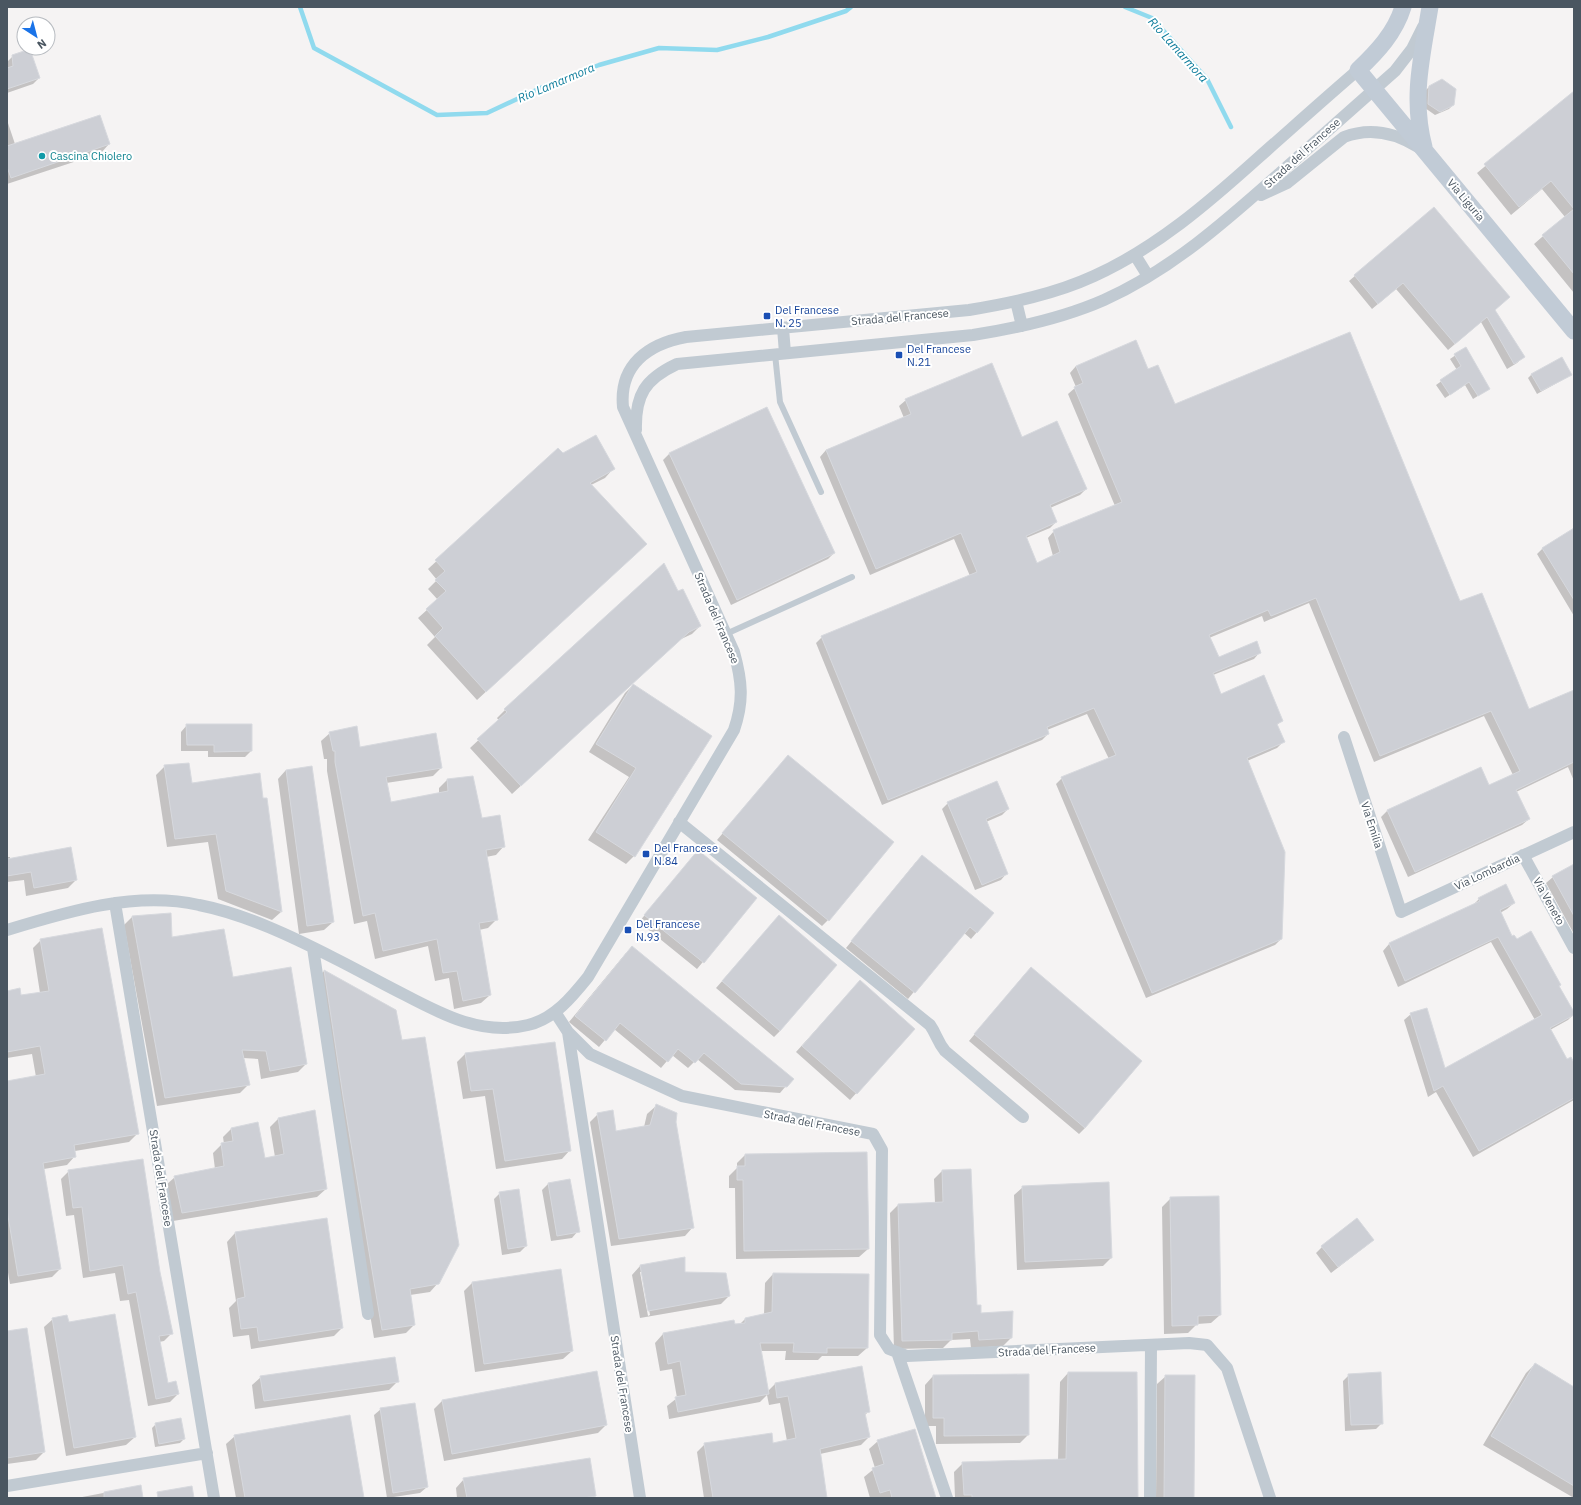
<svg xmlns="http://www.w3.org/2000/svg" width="1581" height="1505" font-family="'IBM Plex Sans',sans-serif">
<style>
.shadow{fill:#0003;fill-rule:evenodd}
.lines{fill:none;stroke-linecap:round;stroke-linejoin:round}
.stream{stroke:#90daee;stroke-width:4.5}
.building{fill:#cdcfd5;stroke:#d7d9de}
.lane{stroke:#c1cad2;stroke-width:6}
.street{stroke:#c1cad2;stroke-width:12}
.secondary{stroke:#c1cbd6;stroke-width:17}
.culture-dot{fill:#0f9aa8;stroke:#fff;stroke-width:1.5}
.transit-dot{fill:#1a4fb4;stroke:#fff;stroke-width:1.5}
.labels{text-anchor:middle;stroke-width:4;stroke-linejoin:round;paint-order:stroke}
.street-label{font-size:11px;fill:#4a5661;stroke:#fff}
.culture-label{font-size:11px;fill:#0d838f;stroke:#fff;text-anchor:start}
.transit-label{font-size:11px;fill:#164399;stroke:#fff;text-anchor:start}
.water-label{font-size:12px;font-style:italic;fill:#0c7c9b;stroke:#fff}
</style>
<rect width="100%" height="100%" fill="#f5f3f3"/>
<!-- shadow -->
<path class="shadow" d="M13 56 39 78 33 84 7 93V62Z
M1429 87 1453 105 1449 109 1435 115 1425 108V91Z
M1574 92V293L1534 244 1565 217 1542 189 1511 215 1477 173Z
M7 120 15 144H109L101 153 7 184Z
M1434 208 1494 310 1523 357 1517 363 1507 369 1481 322 1448 350 1396 289 1372 309 1349 281Z
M1466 348 1489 389 1473 399 1465 385 1445 398 1436 385 1457 370 1450 359Z
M1076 366 1147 371 1174 405 1459 603 1529 711 1574 692V781L1568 767 1516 792 1529 819 1522 825 1408 877 1381 817 1387 811 1480 768 1488 786 1513 775 1484 716 1374 762 1309 603 1264 622 1262 616 1209 638 1218 658 1260 652 1254 659 1213 675 1221 695 1282 720 1276 726 1283 742 1277 748 1247 761 1281 939 1275 945 1146 998 1056 784 1062 778 1109 759 1087 714 1047 730 1048 734 1042 740 882 805 816 643 822 637 970 576 954 539 870 575 820 457 826 450 904 418 899 406 906 400 1021 438 1086 489 1080 495 1050 508 1056 522 1050 528 1026 538 1036 565 1053 556 1048 538 1054 531 1115 506 1068 394 1076 387 1070 373Z
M1532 374 1570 375 1566 378 1537 394 1528 378Z
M766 409 834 553 828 559 731 605 663 460 669 454Z
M558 449 562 454 613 469 605 478 591 485 637 552 477 700 427 645 435 637 418 618 438 600 428 589 437 580 428 569Z
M1574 529V616L1537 554 1543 548Z
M678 593 700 626 692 634 679 640 512 794 470 748 499 721 497 718 505 710Z
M633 685 711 736 634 856 626 864 588 840 629 777 589 752 625 693Z
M187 725 251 751 245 757H208V751H181V732Z
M330 733 359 748 441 768 433 776 386 783 390 803 439 793V788L447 780 504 846 496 855 486 857 496 920 488 928 479 930 490 995 481 1003 454 1009 449 978 435 981 428 946 375 959 367 921 354 924 327 771V759H324L321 741Z
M788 756 828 920 822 926 717 840Z
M165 766 192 784 266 799 281 912 272 920 218 899 208 842 167 847 156 775Z
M286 770 333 922 324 930 299 934 278 779Z
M948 803 1008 809 1002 815 986 822 1007 873 1001 880 975 890 942 809Z
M698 851 756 898 697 969 639 922Z
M7 857H10V859L76 880 68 888 26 896 24 880 7 882Z
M916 862 977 932 971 939 963 932 908 999 846 948Z
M1574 865V934L1546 883 1553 877Z
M1479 899 1514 903 1507 909 1500 913 1512 938 1559 986 1574 1014 1568 1020 1550 1030 1567 1060 1574 1065V1100L1473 1157 1436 1092 1428 1097 1404 1020 1411 1014 1445 1069 1535 1020 1491 942 1398 987 1383 951 1389 944 1472 906Z
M779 916 780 1031 774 1037 716 988Z
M132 917 171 939 232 978 306 1064 298 1072 261 1079 258 1059 243 1058 248 1085 240 1093 157 1106 124 925Z
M41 940 138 1133 129 1142 75 1151V1156L67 1165 44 1169 60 1269 52 1277 10 1284 7 1267V1082L36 1077 32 1054 7 1058V992L21 996 40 993 33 948Z
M626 953 786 1086 780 1093 735 1090 697 1059 688 1068 672 1055 661 1068 614 1029 599 1047 569 1022Z
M324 971 396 1010 438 1283 430 1292 410 1295 414 1325 406 1333 374 1338 335 1105 316 979Z
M1025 974 1085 1128 1079 1134 969 1041Z
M860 981 914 1029 850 1100 796 1052Z
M465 1054 570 1150 562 1159 496 1169 485 1096 463 1099 457 1062Z
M656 1106 675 1122 693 1227 685 1236 611 1246 590 1122 598 1114 615 1132 644 1127 647 1114Z
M278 1119 326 1189 317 1197 173 1221 166 1185 175 1177 215 1169 213 1153 222 1144H224L223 1137 231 1129 265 1159 275 1157 270 1127Z
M745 1155 868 1249 859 1257 736 1259 735 1188H729V1176L737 1168V1163Z
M69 1171 159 1272 172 1333 164 1341 159 1342 167 1384 178 1394 170 1402 148 1406 129 1300 120 1301 115 1273 83 1278 74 1215 66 1216 61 1179Z
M942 1171 976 1306 980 1314 1011 1338 1003 1346 971 1348 970 1339 951 1340 943 1348 894 1349 890 1213 898 1205 935 1203 934 1179Z
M548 1184 578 1231 572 1238 551 1241 542 1190Z
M1023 1187 1111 1258 1103 1266 1017 1270 1014 1195Z
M500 1193 526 1246 520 1252 502 1255 494 1199Z
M1171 1198 1220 1315 1211 1323 1197 1324 1188 1333 1164 1334 1162 1207Z
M235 1233 342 1328 334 1336 251 1349 249 1335 233 1337 229 1308 236 1301 227 1242Z
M1366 1246 1331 1273 1316 1253 1322 1247Z
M640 1266 684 1273 729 1296 721 1304 640 1318 632 1275ZM640 1272H642L650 1315 648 1316Z
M560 1270 572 1351 563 1359 475 1372 464 1291 472 1283Z
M773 1274 867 1348 858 1356H822L818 1360H785L786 1351H760L768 1391 775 1384 861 1368 869 1411 864 1416 869 1437 861 1445 820 1454 826 1498H704L697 1452 705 1444 772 1445 787 1441 780 1403 769 1405 767 1395 760 1402 669 1419 667 1406 677 1398 672 1369 660 1371 655 1343 663 1334 733 1321 734 1325 740 1324 745 1319 764 1315 765 1283Z
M53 1319 68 1323 135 1437 126 1445 66 1456 44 1327Z
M7 1332 44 1452 36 1460 7 1464Z
M1535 1364 1574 1388V1498L1483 1445 1526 1373Z
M1068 1373 1137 1498H955L954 1472 963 1463 1058 1460 1060 1382Z
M1028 1375V1435L1020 1443 936 1444V1426H925V1385L933 1376Z
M1349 1375 1382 1423 1376 1429 1345 1431 1343 1381Z
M1166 1376 1192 1498H1156L1157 1384Z
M261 1377 398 1381 389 1390 255 1409 252 1385Z
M442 1401 606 1425 598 1433 444 1461 434 1409Z
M381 1409 427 1487 420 1493 387 1498 374 1415Z
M156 1424 184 1439 180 1443 155 1447 152 1428Z
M235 1436 363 1498H236L226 1444Z
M878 1441 935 1498H870L864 1477 875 1468 869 1449Z
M464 1479 595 1496 592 1498H457L456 1488Z
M140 1486 142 1498H77Z"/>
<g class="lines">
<!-- stream -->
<path class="stream" d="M300 7 314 48 437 115 487 113 547 85 599 65 659 48 717 50 768 37 846 11 851 7
M1125 7 1152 18 1207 79 1231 127"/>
</g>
<!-- building -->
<path class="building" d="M30 49 40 78 7 89V68L13 66 12 55Z
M1442 79 1456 89 1454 105 1440 112 1428 104 1429 86Z
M1574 91V274L1542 235 1574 209 1551 181 1519 207 1484 164Z
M100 115 110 144 11 178 7 167V146Z
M1434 207 1510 297 1495 310 1525 357 1514 364 1487 317 1455 344 1403 283 1378 304 1354 275Z
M1350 332 1460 601 1482 593 1529 709 1574 690V762L1516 790 1530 819 1415 872 1387 810 1481 767 1489 785 1520 771 1491 711 1380 756 1316 598 1271 616 1268 610 1209 635 1219 657 1257 641 1261 653 1213 673 1221 694 1264 675 1283 721 1277 724 1285 742 1247 758 1285 852 1282 939 1152 993 1061 777 1116 755 1094 708 1047 727 1049 734 888 800 821 636 977 572 961 533 876 569 826 450 911 414 905 399 992 363 1022 437 1057 421 1087 489 1050 505 1057 522 1026 536 1037 563 1060 552 1053 530 1122 502 1074 387 1083 383 1076 366 1136 340 1148 369 1158 365 1175 404Z
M1466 347 1490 389 1478 396 1469 382 1450 395 1440 380 1461 366 1454 354Z
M1562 357 1572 375 1541 391 1531 374Z
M767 407 835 553 737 600 669 453Z
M596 435 615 469 590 483 647 544 486 692 435 636 443 628 426 609 446 591 435 580 445 571 435 560 558 448 563 453Z
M1574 528V600L1542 548Z
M664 563 678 591 683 589 701 626 689 632 521 786 477 739 507 712 504 709Z
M633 684 712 736 635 857 596 832 636 768 596 744Z
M186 724H252V751L214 752V745H187Z
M357 726 360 747 436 733 442 768 386 777 391 802 448 791 447 779 473 776 482 818 500 815 505 847 486 850 498 920 479 923 491 995 463 1001 457 971 443 973 437 939 383 951 375 913 363 916 335 762V751H333L329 732Z
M788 755 894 842 829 921 722 833Z
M189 763 192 783 260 773 263 798H267L282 912 226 891 216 834 175 839 164 765Z
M312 766 334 922 307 926 286 770Z
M997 781 1009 809 986 819 1008 874 982 885 947 802Z
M71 847 77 880 34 888 31 872 7 876V859Z
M698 850 757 898 704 963 644 915Z
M922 855 994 913 977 933 970 927 915 993 851 941Z
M1574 864V916L1552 876Z
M1506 884 1515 903 1500 910 1512 936 1514 935 1517 939 1531 931 1561 985 1559 986 1574 1012V1015L1550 1028 1567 1059 1571 1057 1574 1063V1098L1479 1151 1443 1086 1434 1091 1410 1013 1427 1008 1445 1068 1542 1015 1498 937 1405 981 1389 943 1480 901 1478 898Z
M171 913 172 937 224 929 233 977 291 967 307 1064 270 1071 266 1051 242 1050 250 1085 165 1098 132 916Z
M779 915 837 965 780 1031 722 981Z
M102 928 139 1134 74 1145 76 1157 43 1163 61 1269 18 1276 7 1210V1081L45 1074 40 1046 7 1052V991L20 988 21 995 49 991 40 939Z
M632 946 794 1079 787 1087 741 1084 704 1053 695 1063 678 1049 668 1062 620 1023 606 1041 575 1016Z
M1031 967 1142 1061 1085 1128 974 1034Z
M324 970 396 1010 402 1040 425 1037 459 1245 439 1284 410 1289 415 1325 382 1330 343 1096Z
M860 980 915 1029 857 1094 802 1046Z
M555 1042 571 1151 505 1161 493 1089 471 1091 465 1053Z
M656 1104 677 1113 676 1122 694 1228 619 1239 597 1113 613 1110 616 1131 650 1125Z
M315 1110 327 1189 182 1213 174 1176 224 1166 221 1143 233 1141 231 1128 258 1122 265 1158 284 1154 278 1118Z
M867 1152 869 1249 744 1251 743 1180H737V1166H745V1154Z
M143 1159 160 1272 173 1334 159 1336 168 1383 176 1381 179 1394 156 1399 136 1292 128 1294 123 1265 90 1271 82 1207 73 1208 68 1170Z
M971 1169 977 1305H981V1313L1013 1311 1012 1338 979 1340 978 1331 952 1333V1340L902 1341 898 1204 943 1202 942 1170Z
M570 1179 580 1232 557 1236 548 1183Z
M1109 1182 1112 1258 1025 1262 1022 1186Z
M519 1189 527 1246 508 1249 499 1192Z
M1219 1196 1221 1315 1198 1316V1325L1172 1326 1170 1197Z
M327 1218 343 1328 259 1341 257 1327 241 1329 237 1299 245 1297 235 1232Z
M1357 1218 1374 1240 1338 1267 1321 1246Z
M685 1257V1272L726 1273 730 1296 648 1311 640 1265Z
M561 1269 573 1351 484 1364 472 1282Z
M773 1273 869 1274 868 1348H827V1353L793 1352 794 1343H760L769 1394 678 1412 675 1397 686 1395 680 1361 668 1364 663 1333 734 1320 735 1324 745 1323V1318L772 1312Z
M115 1314 136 1437 74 1448 52 1318 67 1315 69 1322Z
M27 1328 45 1452 7 1458V1331Z
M395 1357 399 1382 264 1401 260 1376Z
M1535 1363 1574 1387V1486L1491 1436Z
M862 1366 870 1412 865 1413 870 1437 820 1449 827 1498H713L704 1443 772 1433 773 1443 796 1438 788 1396 777 1398 775 1383Z
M597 1371 607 1425 452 1454 442 1400Z
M1068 1372H1137L1138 1498H972V1495H964L962 1462 1066 1459Z
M1381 1372 1383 1424 1351 1425 1348 1374Z
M1029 1374V1435L944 1436V1418H933V1375Z
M1165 1375H1195L1194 1498H1164Z
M415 1403 428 1487 393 1493 380 1408Z
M350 1415 364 1498H245L234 1435Z
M181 1418 185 1439 159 1444 155 1423Z
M915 1429 936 1498H892L890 1490 880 1493 872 1468 884 1464 877 1440Z
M590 1458 596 1496 583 1498H467L463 1478Z
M141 1485 143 1498H104V1492Z
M192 1486 194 1498H158L157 1492Z"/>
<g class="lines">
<!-- lane -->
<path class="lane" d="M775 354 780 402 821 492
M726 634 852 577"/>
<!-- street -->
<path class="street" d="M1261 195 1287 183 1344 137C1370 127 1394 132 1418 147
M1135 255 1148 276
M1016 301 1022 326
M783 328 785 353
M636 430C635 395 645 379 677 364L973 335C1018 328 1063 318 1104 300 1171 270 1226 221 1280 173 1318 139 1357 105 1395 71L1412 49 1423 27
M1344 737 1401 912 1574 832
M679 822 930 1025C937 1035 937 1041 945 1051L1023 1117
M1523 855 1574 948
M115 903 214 1498
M7 930C69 911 135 891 199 905 245 914 293 937 334 958 358 970 381 983 405 995 443 1015 483 1036 528 1025 554 1019 572 997 588 977L734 730C744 701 742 681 734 652L623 407C619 365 648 344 686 337L969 310C1011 303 1055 294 1094 276 1156 248 1208 203 1258 158 1291 129 1324 99 1358 70
M313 948 368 1314
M555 1012 568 1032 590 1054 682 1096 873 1134 882 1150 880 1335 889 1349 907 1356 1189 1343 1207 1345 1227 1368 1270 1498
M568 1032 640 1498
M897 1352 947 1498
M7 1486 207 1453
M1150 1498 1151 1345"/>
<!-- secondary -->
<path class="secondary" d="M1403 7C1395 33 1377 52 1358 70L1574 331
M1424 147C1411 98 1422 56 1430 7"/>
</g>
<!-- markers -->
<circle class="culture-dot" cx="42" cy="156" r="4"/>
<g class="transit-dot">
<rect x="763" y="312" width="8" height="8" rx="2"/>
<rect x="895" y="351" width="8" height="8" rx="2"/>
<rect x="642" y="850" width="8" height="8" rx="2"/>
<rect x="624" y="926" width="8" height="8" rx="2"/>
</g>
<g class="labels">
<!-- street labels -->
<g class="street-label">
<text transform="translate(1302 153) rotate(-42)" y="4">Strada del Francese</text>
<text transform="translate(1466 200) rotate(50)" y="4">Via Liguria</text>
<text transform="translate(900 317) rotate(-5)" y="4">Strada del Francese</text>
<text transform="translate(717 618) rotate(67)" y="4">Strada del Francese</text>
<text transform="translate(1372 825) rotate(72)" y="4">Via Emilia</text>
<text transform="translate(1487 872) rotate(-25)" y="4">Via Lombardia</text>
<text transform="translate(1549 901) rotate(61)" y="4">Via Veneto</text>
<text transform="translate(812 1123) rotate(11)" y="4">Strada del Francese</text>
<text transform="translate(161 1178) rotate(81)" y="4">Strada del Francese</text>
<text transform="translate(1047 1350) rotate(-3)" y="4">Strada del Francese</text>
<text transform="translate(622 1384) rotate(81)" y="4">Strada del Francese</text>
</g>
<!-- culture labels -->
<g class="culture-label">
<text x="50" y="160">Cascina Chiolero</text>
</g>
<!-- transit labels -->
<g class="transit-label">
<text x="775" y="314">Del Francese<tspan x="775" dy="13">N. 25</tspan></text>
<text x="907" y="353">Del Francese<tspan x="907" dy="13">N.21</tspan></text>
<text x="654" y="852">Del Francese<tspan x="654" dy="13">N.84</tspan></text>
<text x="636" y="928">Del Francese<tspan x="636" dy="13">N.93</tspan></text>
</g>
<!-- water labels -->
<g class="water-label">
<text transform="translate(1178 50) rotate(48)" y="4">Rio Lamarmora</text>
<text transform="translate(556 83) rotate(-23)" y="4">Rio Lamarmora</text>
</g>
</g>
<!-- border -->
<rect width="1581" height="1505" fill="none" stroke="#4a5661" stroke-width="16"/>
<!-- north arrow -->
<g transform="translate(36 36) rotate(144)"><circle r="19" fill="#ffffff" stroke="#b7bbc0"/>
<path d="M0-3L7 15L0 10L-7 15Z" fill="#1a73e8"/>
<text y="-6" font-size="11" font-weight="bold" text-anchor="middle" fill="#4a5661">N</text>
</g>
</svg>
